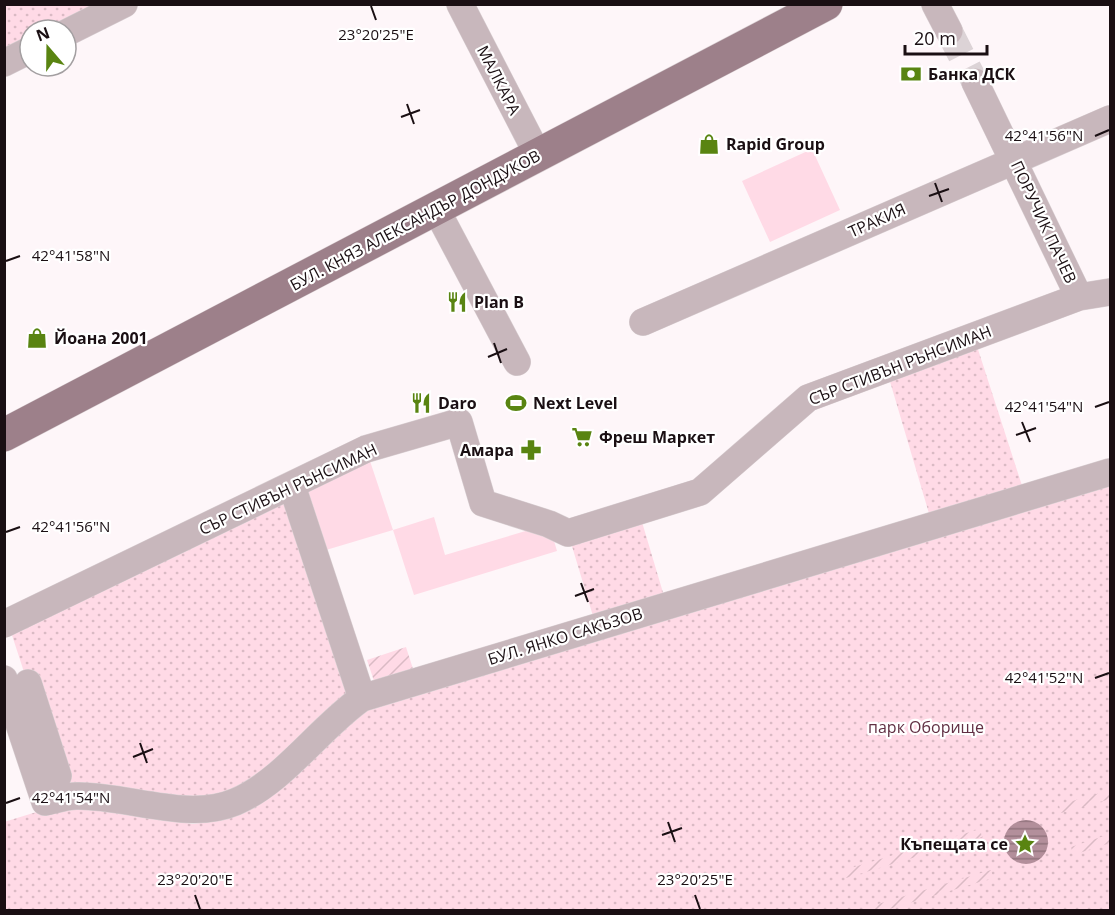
<svg xmlns="http://www.w3.org/2000/svg" width="1115" height="915" font-family="'Open Sans',sans-serif">
<style>
.grass{fill:#ffdae6}
.park{fill:url(#park-dots)}
.garden{fill:url(#garden-furrows)}
.water{fill:url(#water-rules)}
.lines{fill:none;stroke-linecap:round;stroke-linejoin:round}
.minor-tunnel{stroke:#dcd3d6;stroke-width:27;stroke-dasharray:27 14;stroke-linecap:butt}
.minor-casing{stroke:#dad1d4;stroke-width:28}
.major-casing{stroke:#dad1d4;stroke-width:34}
.minor{stroke:#c8b7bc;stroke-width:27}
.major{stroke:#9d808a;stroke-width:33}
.ticks{fill:none;stroke:#1a0f13;stroke-width:2}
.labels{text-anchor:middle;stroke-width:4.5;stroke-linejoin:round;paint-order:stroke}
.poi-label{font-size:16px;font-weight:bold;fill:#1a0f13;stroke:#fff;text-anchor:start}
.street-label{font-size:16px;fill:#1a0f13;stroke:#fff}
.park-label{font-size:16px;fill:#612f43;stroke:#fff}
.ticks-label{font-size:15px;text-anchor:middle;fill:#1a0f13;stroke:#fff;stroke-width:4.5;stroke-linejoin:round;paint-order:stroke}
</style>
<defs>
<pattern id="park-dots" width="8" height="8" patternUnits="userSpaceOnUse" patternTransform="scale(1.5)"><rect width="8" height="8" fill="#ffdae6"/><path d="M2 2h.1M6 6h.1" fill="none" stroke="#dabac4" stroke-width="1.8" stroke-linecap="round"/></pattern>
<pattern id="garden-furrows" width="10" height="10" patternUnits="userSpaceOnUse" patternTransform="scale(1.5)"><rect width="10" height="10" fill="#ffdae6"/><path d="M-1 1l2-2M0 10L10 0M9 11l2-2" fill="none" stroke="#dabac4"/></pattern>
<pattern id="water-rules" width="6" height="5" patternUnits="userSpaceOnUse" patternTransform="scale(1.5)"><rect width="6" height="5" fill="#b38f9b"/><path d="M0 2.5h6" fill="none" stroke="#91737d"/></pattern>
</defs>
<rect width="100%" height="100%" fill="#fef6f9"/>
<!-- grass -->
<path class="grass" d="M812 149 840 210 770 242 742 181Z
M366 449 393 530 434 517 445 555 549 524 557 551 414 595 393 530 316 553 292 486Z"/>
<!-- park -->
<path class="park" d="M5 5H124L66 30H30V50L5 63Z
M974 337 1026 498 933 527 886 368Z
M1110 481V910H5L4 822 43 810 73 805 193 824 207 822 357 713Z
M292 486 362 698 235 802 76 796 58 776 8 623Z
M639 512 667 606 596 626 568 533Z"/>
<!-- garden -->
<path class="garden" d="M406 647 414 672 375 684 367 660Z
M1110 790V799L1061 813 1059 805Z
M980 829 982 837 846 878 844 870Z
M1110 834V843L1073 855 1071 847Z
M991 870 993 878 886 910H858Z"/>
<!-- water -->
<path class="water" d="M1004 842a22 22 0 1 1 44 0a22 22 0 1 1-44 0Z"/>
<g class="lines">
<!-- minor-tunnel -->
<path class="minor-tunnel" d="M949 31 975 82"/>
<!-- minor casing -->
<g class="minor-casing">
<path id="minor" d="M460 4 538 155
M935 4 949 31
M66 33 124 4
M4 63 30 50
M975 82 1079 297
M436 209 517 362
M643 322 1110 119
M292 486 362 698
M4 624 366 449 459 422 483 503 549 524 568 533 700 492 808 398 1079 297 1110 292
M4 679 45 802
M28 683 58 776 45 802
M45 802C55 800 66 796 77 796 126 795 188 822 235 802 283 782 319 728 362 698L1110 472"/>
</g>
<!-- major casing -->
<g class="major-casing">
<path id="major" d="M4 435 826 4"/>
</g>
<!-- minor -->
<use href="#minor" class="minor"/>
<!-- major -->
<use href="#major" class="major"/>
</g>
<!-- ticks -->
<path class="ticks" d="M371 6 376 20M407 104 414 124M401 117 420 110M1095 136 1109 130M935 183 942 202M929 196 949 189M6 261 20 256M494 343 501 363M488 357 507 349M1095 407 1109 402M1022 422 1030 442M1016 435 1036 428M6 532 20 527M581 583 588 602M575 596 594 589M1095 678 1109 673M140 743 147 763M133 757 153 749M6 803 20 798M668 822 675 842M662 835 682 828M195 895 200 909M695 895 700 909"/>
<!-- icons -->
<defs>
<g id="bank-bare" transform="scale(1.62)"><path d="M-6-4H6V4H-6ZM0-2.3a2.3 2.3 0 1 0 0 4.6a2.3 2.3 0 1 0 0-4.6Z" fill="#598411" stroke="#fff" stroke-width="2.5" paint-order="stroke"/></g>
<g id="shop-bare" transform="scale(1.62)"><path d="M-5-2.5h2.3a2.7 3.5 0 0 1 5.4 0H5L5.5 6h-11ZM-1.5-2.5h3a1.5 2.3 0 0 0-3 0Z" fill="#598411" stroke="#fff" stroke-width="2.5" paint-order="stroke"/></g>
<g id="restaurant-bare" transform="scale(1.62)"><path d="M-5-6h1v4h1v-4h1v4h1v-4h1v5L-1.5 .5V6h-2V.5L-5-1ZM5-6V6H3V1.5H1.5Q1.5-4 5-6Z" fill="#598411" stroke="#fff" stroke-width="2.5" paint-order="stroke"/></g>
<g id="stadium-bare" transform="scale(1.62)"><path d="M0-5a6.5 5 0 1 0 0 10a6.5 5 0 1 0 0-10ZM-3.5-1.8h7v3.6h-7Z" fill="#598411" stroke="#fff" stroke-width="2.5" paint-order="stroke"/></g>
<g id="supermarket-bare" transform="scale(1.62)"><path d="M-6-5.5h2.5l.6 2H6L4.5 2H-2.5L-4.4-4H-6ZM-1.5 3.2a1.3 1.3 0 1 0 .1 0ZM3 3.2a1.3 1.3 0 1 0 .1 0Z" fill="#598411" stroke="#fff" stroke-width="2.5" paint-order="stroke"/></g>
<g id="pharmacy-bare" transform="scale(1.62)"><path d="M-2-6h4v4h4v4h-4v4h-4v-4h-4v-4h4Z" fill="#598411" stroke="#fff" stroke-width="2.5" paint-order="stroke"/></g>
<g id="sight-bare" transform="scale(1.62)"><path d="M0-6L1.8-2.2L6-1.7L2.9 1.2L3.7 5.4L0 3.3L-3.7 5.4L-2.9 1.2L-6-1.7L-1.8-2.2Z" fill="#598411" stroke="#fff" stroke-width="2.5" paint-order="stroke"/></g>
</defs>
<g fill-rule="evenodd">
<use href="#bank-bare" x="911" y="74"/>
<use href="#shop-bare" x="709" y="144"/>
<use href="#restaurant-bare" x="457" y="302"/>
<use href="#shop-bare" x="37" y="338"/>
<use href="#restaurant-bare" x="421" y="403"/>
<use href="#stadium-bare" x="516" y="403"/>
<use href="#supermarket-bare" x="582" y="437"/>
<use href="#pharmacy-bare" x="531" y="450"/>
<use href="#sight-bare" x="1025" y="844"/>
</g>
<g class="labels">
<!-- poi labels -->
<g class="poi-label">
<text x="928" y="80">Банка ДСК</text>
<text x="726" y="150">Rapid Group</text>
<text x="474" y="308">Plan B</text>
<text x="54" y="344">Йоана 2001</text>
<text x="438" y="409">Daro</text>
<text x="533" y="409">Next Level</text>
<text x="599" y="443">Фреш Маркет</text>
<text x="514" y="456" text-anchor="end">Амара</text>
<text x="1008" y="850" text-anchor="end">Къпещата се</text>
</g>
<!-- street labels -->
<g class="street-label">
<text transform="translate(499 80) rotate(63)" y="6">МАЛКАРА</text>
<text transform="translate(415 220) rotate(-28)" y="6">БУЛ. КНЯЗ АЛЕКСАНДЪР ДОНДУКОВ</text>
<text transform="translate(877 220) rotate(-24)" y="6">ТРАКИЯ</text>
<text transform="translate(1044 222) rotate(65)" y="6">ПОРУЧИК ПАЧЕВ</text>
<text transform="translate(900 365) rotate(-21)" y="6">СЪР СТИВЪН РЪНСИМАН</text>
<text transform="translate(288 489) rotate(-25)" y="6">СЪР СТИВЪН РЪНСИМАН</text>
<text transform="translate(565 636) rotate(-17)" y="6">БУЛ. ЯНКО САКЪЗОВ</text>
</g>
<!-- park labels -->
<g class="park-label">
<text x="926" y="733">парк Оборище</text>
</g>
</g>
<g class="ticks-label">
<text x="376" y="40">23°20'25"E</text>
<text x="1044" y="141">42°41'56"N</text>
<text x="71" y="261">42°41'58"N</text>
<text x="1044" y="412">42°41'54"N</text>
<text x="71" y="532">42°41'56"N</text>
<text x="1044" y="683">42°41'52"N</text>
<text x="71" y="803">42°41'54"N</text>
<text x="195" y="885">23°20'20"E</text>
<text x="695" y="885">23°20'25"E</text>
</g>
<!-- border -->
<rect width="1115" height="915" fill="none" stroke="#1a0f13" stroke-width="12"/>
<!-- north arrow -->
<g transform="translate(48 48) rotate(340)"><circle r="28" fill="#ffffff" stroke="#a39fa1" stroke-width="1.5"/>
<path d="M0-4.5L10 22L0 15L-10 22Z" fill="#598411"/>
<text y="-9" font-size="16" font-weight="bold" text-anchor="middle" fill="#1a0f13">N</text>
</g>
<!-- scale -->
<path d="M905 45v9h82v-9" fill="none" stroke="#1a0f13" stroke-width="3"/>
<text x="914" y="45" font-size="18" fill="#1a0f13" stroke="#ffffff" stroke-width="4.5" paint-order="stroke">20 m</text>
</svg>
